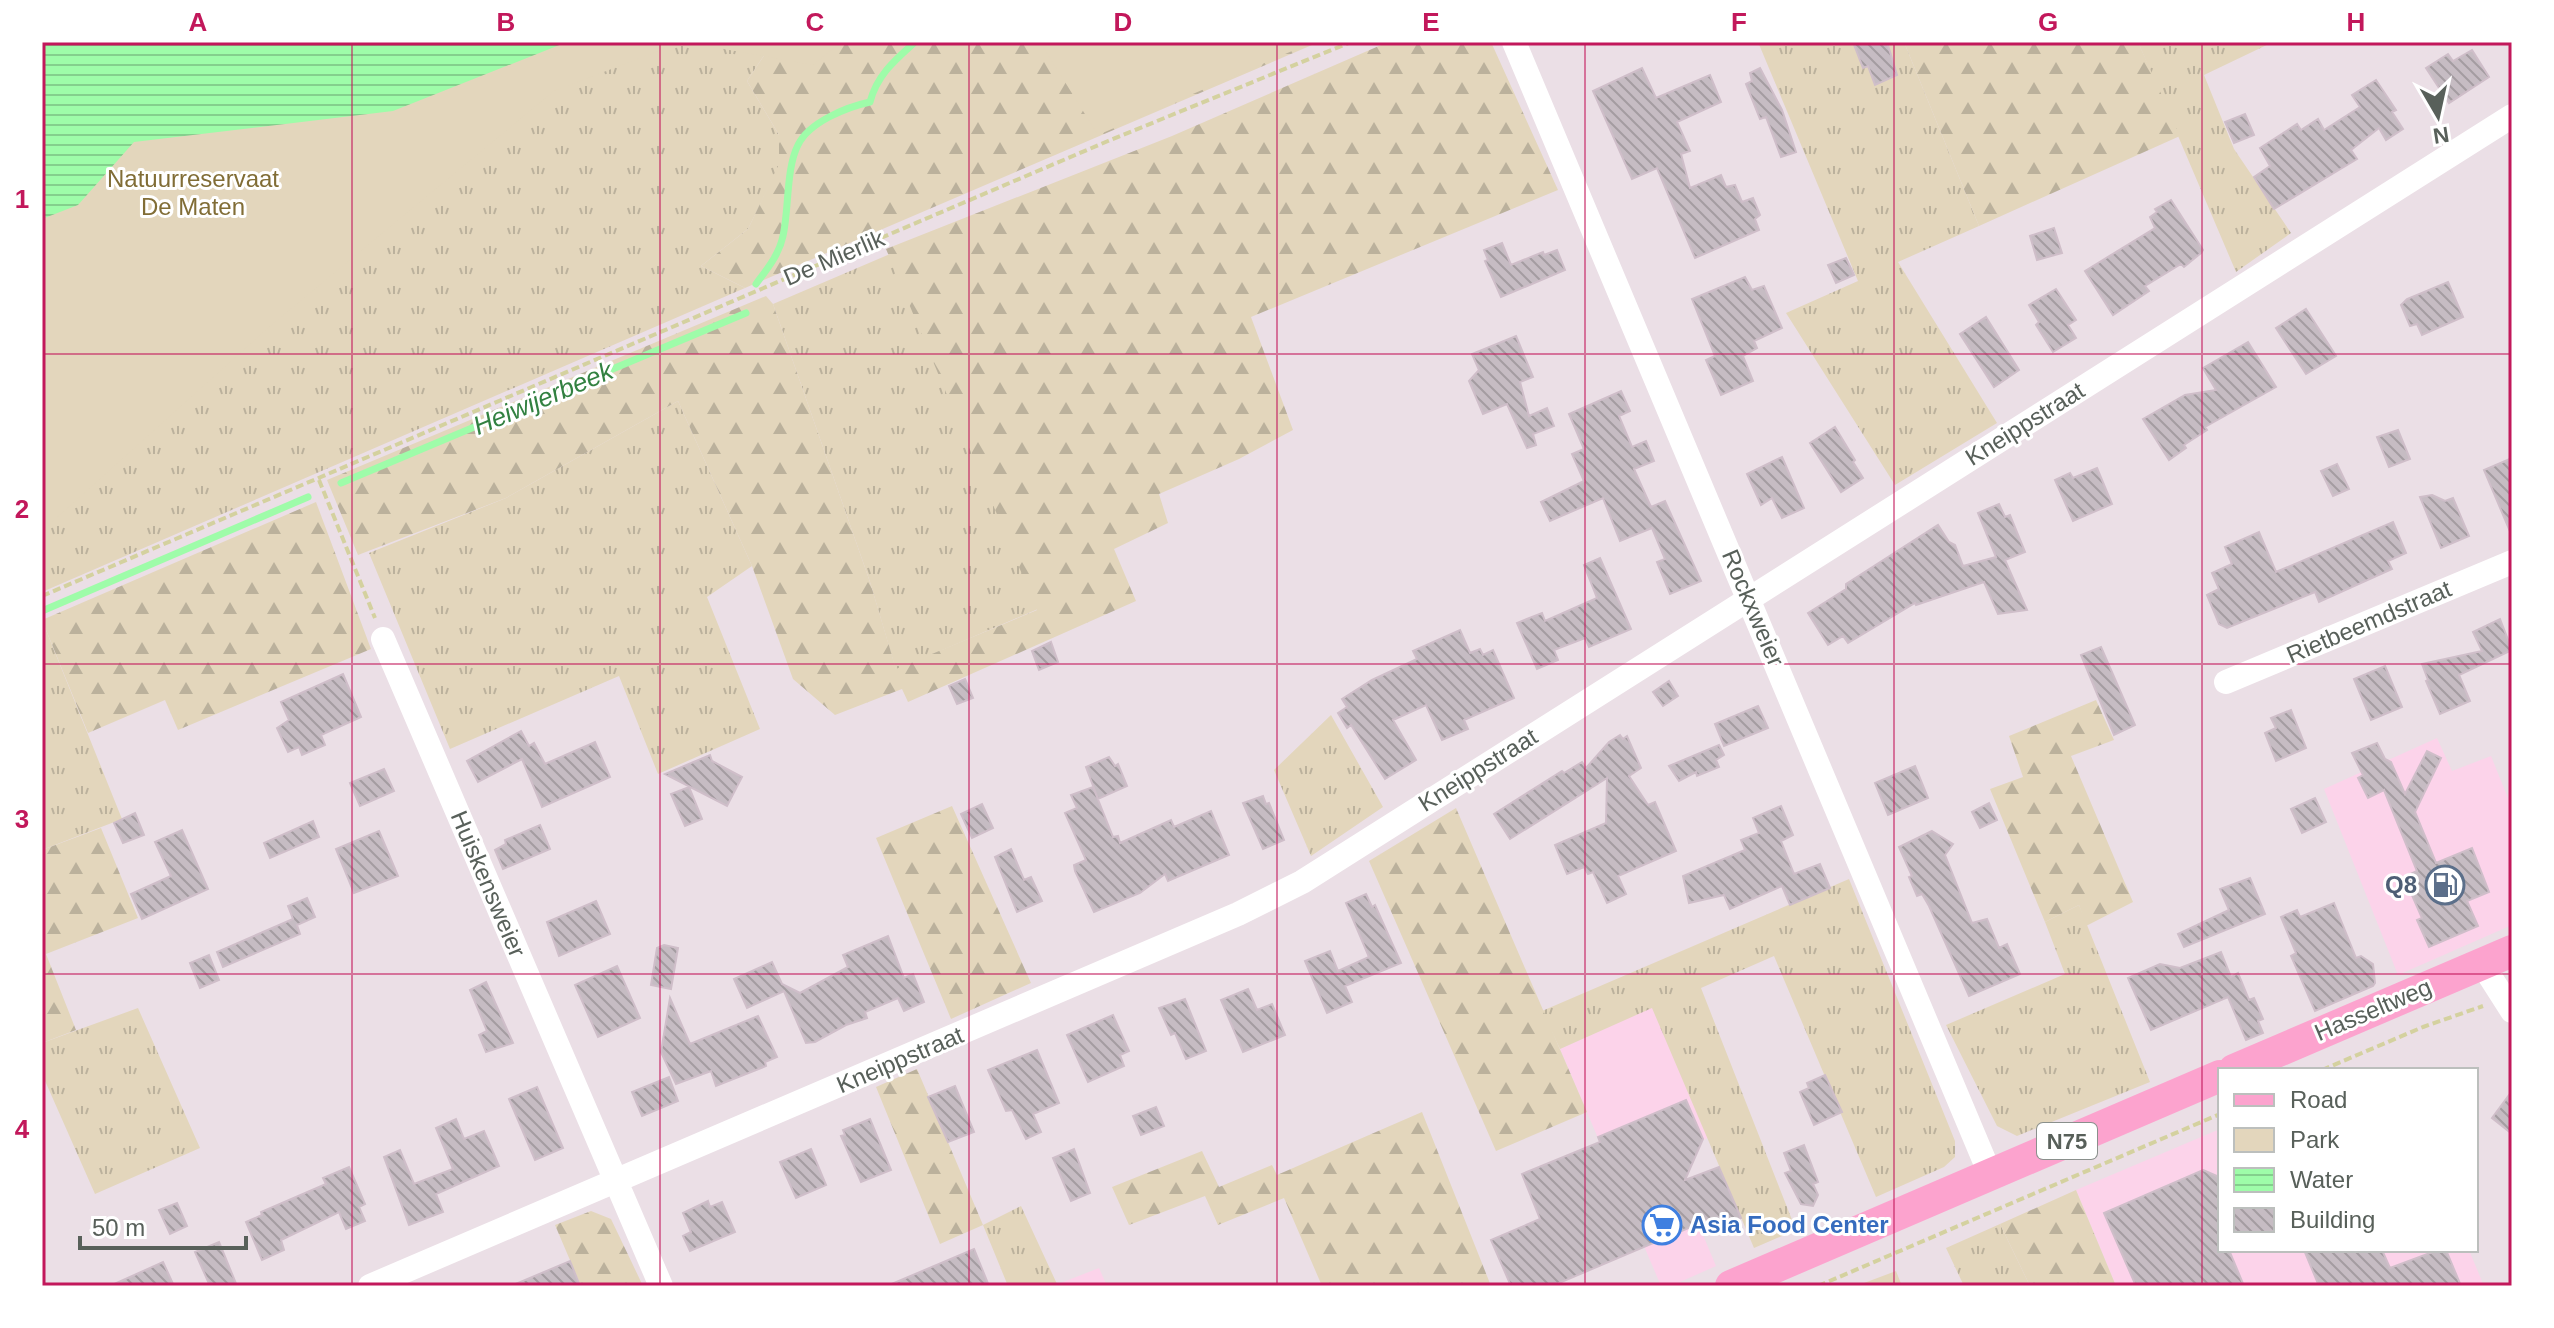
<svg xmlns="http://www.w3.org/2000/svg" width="2554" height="1328" font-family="Arial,sans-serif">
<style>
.commercial{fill:#fcd3ea}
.grass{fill:url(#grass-tufts)}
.forest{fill:url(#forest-firs)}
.park{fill:#e3d6bc}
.water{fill:url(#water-rules)}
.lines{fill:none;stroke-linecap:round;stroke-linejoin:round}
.stream{stroke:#9efca9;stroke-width:7}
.building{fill:url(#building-back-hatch);stroke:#cfbec9;stroke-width:2}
.path{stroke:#d4d19f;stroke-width:4;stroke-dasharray:8 4;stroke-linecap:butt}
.minor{stroke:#fff;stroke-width:24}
.major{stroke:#fca3ce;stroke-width:32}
.grid{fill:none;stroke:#c2185b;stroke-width:2;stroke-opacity:0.55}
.labels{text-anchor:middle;stroke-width:6;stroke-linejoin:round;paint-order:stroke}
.shield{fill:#fff;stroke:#8a908c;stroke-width:2}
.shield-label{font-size:22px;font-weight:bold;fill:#58605a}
.park-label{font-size:24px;fill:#816d36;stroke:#fff}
.street-label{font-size:24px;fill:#58605a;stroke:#fff}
.service-label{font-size:24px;font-weight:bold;fill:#4e5e75;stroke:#fff;text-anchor:end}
.shop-label{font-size:24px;font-weight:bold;fill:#366cbe;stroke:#fff;text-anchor:start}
.water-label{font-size:26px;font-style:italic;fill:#328141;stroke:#fff}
.neatline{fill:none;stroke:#c2185b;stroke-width:3}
.grid-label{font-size:26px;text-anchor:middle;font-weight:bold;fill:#c2185b}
</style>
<defs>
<pattern id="grass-tufts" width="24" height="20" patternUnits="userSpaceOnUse" patternTransform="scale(2)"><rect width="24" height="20" fill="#e3d6bc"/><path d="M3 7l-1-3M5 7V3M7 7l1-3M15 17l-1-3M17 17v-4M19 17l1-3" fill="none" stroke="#bbb19c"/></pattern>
<pattern id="forest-firs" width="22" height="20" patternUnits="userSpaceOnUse" patternTransform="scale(2)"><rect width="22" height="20" fill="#e3d6bc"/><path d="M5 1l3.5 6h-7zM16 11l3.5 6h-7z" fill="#bbb19c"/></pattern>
<pattern id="water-rules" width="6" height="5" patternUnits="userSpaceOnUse" patternTransform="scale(2)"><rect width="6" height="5" fill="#9efca9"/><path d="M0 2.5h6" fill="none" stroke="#84cf8d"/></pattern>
<pattern id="building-back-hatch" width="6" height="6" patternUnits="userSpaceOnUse" patternTransform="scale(2)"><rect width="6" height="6" fill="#c6bcc3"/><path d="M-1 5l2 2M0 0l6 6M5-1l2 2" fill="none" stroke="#a49ca1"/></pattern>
</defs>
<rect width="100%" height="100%" fill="#ebdfe6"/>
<!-- commercial -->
<path class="commercial" d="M2437 738 2452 771 2491 756 2512 808V925L2398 975 2324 789Z
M1652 1007 1708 1138 1669 1154 1716 1266 1671 1286H1661L1560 1049Z
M2220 1129V1250H2469L2484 1286H2116L2076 1190Z
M1099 1268 1107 1286H1053Z"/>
<!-- grass -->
<path class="grass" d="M567 42H773L747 81 779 135 780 164 748 229 701 266 745 288 42 592V219Z
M1758 42H1904L1979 226 1898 262 1997 423 1895 485 1786 313 1858 281Z
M2138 42H2273L2204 75 2234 149 2291 233 2236 272Z
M890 254 1038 609 896 670 870 582 773 304Z
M678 401 752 566 707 597 760 729 658 774 619 676 450 749 369 553 506 498Z
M42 620 122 819 42 850Z
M1331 715 1383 807 1311 856 1274 770Z
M1849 879 1955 1141V1157L1944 1167 1876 1197 1774 956 1701 988 1796 1230 1754 1248 1652 1008 1560 1049 1542 1011Z
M2079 905 2150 1082 2017 1136 1997 1126 1946 1025 2065 974 2045 922Z
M138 1008 200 1148 95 1194 42 1074V1043Z
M1021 1206 1057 1284 1008 1286 983 1225Z
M2000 1224 2030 1286H1964L1946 1248Z
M1896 1271 1902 1286H1856Z"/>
<!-- forest -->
<path class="forest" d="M773 42H1319L745 288 701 266 748 229 779 164V135L747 81Z
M1388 42H1491L1558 190 1251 317 1293 430 1239 459 1159 494 1168 523 1114 549 1136 601 908 702 902 689 835 715 793 679 752 566 678 401 506 498 358 555 327 480 766 296 773 304 870 582 896 669 1037 610 886 249 1172 136Z
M1904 42H2138L2180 136 1979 226Z
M316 502 371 649 178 730 165 700 88 733 42 620Z
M2096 700 2114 740 2071 756 2133 902 2086 926 2079 905 2045 922 1990 789 2023 777 2009 736Z
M952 806 1031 983 951 1019 876 838Z
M1456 808 1587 1112 1496 1151 1369 861Z
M101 828 138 918 46 954 76 1030 42 1043V850Z
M917 1069 983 1225 940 1244 876 1087Z
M1422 1112 1491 1286H1322L1284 1198 1218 1225 1205 1196 1129 1225 1112 1187 1202 1151 1219 1187 1272 1165 1277 1175Z
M2076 1190 2116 1286H2030L2000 1224Z
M591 1211 611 1219 643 1286H581L555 1225Z"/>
<!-- park -->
<path class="park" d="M42 42H682L554 91 269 327 42 531Z
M685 42H841L813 65Z
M1040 42H1313L1098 135Z"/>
<!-- water -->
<path class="water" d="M42 42H567L393 111 134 142 78 205 42 219Z"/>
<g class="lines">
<!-- stream -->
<path class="stream" d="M756 284C767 269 779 255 783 236 789 210 786 168 798 145 809 122 847 107 870 102 877 75 895 60 915 42
M341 483 746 313
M42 611 308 497"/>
</g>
<!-- building -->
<path class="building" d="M1853 42H1887L1897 75 1875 85 1868 66 1863 68Z
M2472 50 2489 77 2449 103 2426 68 2448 54 2453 61Z
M1642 68 1656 98 1710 75 1721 102 1677 122 1690 151 1681 154 1690 188 1721 175 1726 187 1735 185 1742 202 1753 198 1760 215 1755 219 1759 230 1695 258 1657 168 1632 179 1593 91Z
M1760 68 1782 110 1796 152 1781 157 1766 117 1760 119 1746 84 1752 81 1750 73Z
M2376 80 2396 110 2392 112 2403 129 2386 140 2379 128 2351 150 2357 159 2274 209 2254 177 2270 166 2260 148 2297 124 2301 130 2318 119 2324 130 2360 107 2352 95Z
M2245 114 2254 135 2234 143 2225 122Z
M2171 200 2203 250 2201 253 2184 267 2181 264 2145 286 2149 291 2113 315 2085 271 2155 228 2150 217 2157 212 2155 209Z
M2054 228 2062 253 2037 260 2030 236Z
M1502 243 1511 265 1543 252 1544 255 1557 250 1565 270 1501 297 1485 261 1488 260 1484 250Z
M1846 258 1854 275 1836 283 1828 265Z
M1745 277 1752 290 1764 286 1782 328 1754 341 1757 348 1743 356 1753 381 1721 395 1706 360 1715 356 1692 299Z
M2448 282 2463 317 2422 335 2417 324 2410 326 2401 305 2407 299Z
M2056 289 2076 320 2068 325 2076 338 2053 352 2036 325 2039 322 2029 305Z
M2306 309 2336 356 2306 374 2276 328Z
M1986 317 2019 370 1994 387 1960 334Z
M1516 336 1533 377 1520 382 1529 416 1547 408 1554 426 1533 434 1536 445 1527 448 1507 404 1483 414 1469 381 1479 370 1472 354Z
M2248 342 2276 387 2205 427 2207 430 2184 445 2186 448 2169 460 2143 419 2185 395 2216 390 2203 368Z
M1621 391 1630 411 1619 416 1632 447 1646 441 1654 461 1634 469 1651 507 1665 501 1701 581 1670 594 1657 562 1665 559 1652 528 1620 541 1603 498 1550 521 1541 502 1584 481 1572 454 1584 449 1569 414Z
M1835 427 1855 460 1853 462 1863 478 1841 492 1810 443Z
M2398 430 2410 459 2389 467 2377 437Z
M1782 457 1804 508 1782 518 1772 498 1761 505 1747 474Z
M2512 458V536L2484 470Z
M2337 464 2349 489 2333 496 2321 471Z
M2097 468 2112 504 2073 521 2055 480 2070 473 2073 478Z
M2432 495 2445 501 2453 498 2469 536 2441 548 2420 497Z
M1999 504 2005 517 2010 515 2025 552 2005 560 2027 610 1998 614 1984 582 1916 605 1915 603 1848 643 1843 636 1828 645 1808 613 1846 589V584L1938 525 1949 542 1955 545 1963 566 1996 557 1978 513Z
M2393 522 2406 553 2388 561 2392 569 2319 602 2315 592 2227 628 2219 624 2207 595 2219 589 2212 573 2232 564 2225 547 2259 532 2276 572Z
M1600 558 1631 629 1589 647 1585 638 1554 650 1558 660 1537 669 1517 623 1542 613 1545 621 1597 598 1584 565Z
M2500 619 2512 650 2459 675 2470 701 2440 714 2426 681 2428 680 2422 664 2482 651 2473 632Z
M1460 630 1470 653 1480 649 1483 655 1493 650 1514 698 1464 720 1468 729 1442 740 1426 705 1393 720 1416 760 1385 779 1351 725 1347 728 1338 713 1347 707 1342 699 1372 680 1417 659 1413 651Z
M1051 642 1058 662 1039 670 1032 651Z
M2101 647 2135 725 2114 735 2081 655Z
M2385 666 2402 707 2371 720 2354 679Z
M343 674 361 717 321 735 325 745 302 755 299 747 288 752 277 728 289 720 281 702Z
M965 679 973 698 957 704 949 686Z
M1669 681 1678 696 1663 706 1653 692Z
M1758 706 1768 728 1724 746 1715 724Z
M2291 710 2306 748 2276 761 2265 733 2276 728 2271 718Z
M521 731 529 746 534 743 545 764 595 742 610 777 542 807 522 759 478 782 467 761Z
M1620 735 1623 739 1627 736 1641 768 1629 776 1648 805 1655 802 1676 851 1618 876 1626 894 1607 903 1593 872 1588 874 1584 867 1567 874 1555 845 1606 823 1607 778 1510 839 1494 814 1562 771 1564 773 1582 762 1586 768 1609 742Z
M2377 743 2385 759 2391 762 2405 794 2427 751 2441 758 2415 812 2436 863 2472 848 2489 892 2467 901 2478 926 2429 947 2417 920 2422 918 2404 877 2417 871 2384 790 2368 798 2358 778 2363 775 2352 753Z
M1719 745 1724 755 1716 760 1719 767 1697 776 1696 772 1679 781 1669 766Z
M710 755 712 761 742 777 727 806 665 774Z
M1109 757 1115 766 1118 764 1127 786 1098 799 1086 767Z
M1915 766 1928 798 1888 815 1875 783Z
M384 769 394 791 360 806 350 783Z
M689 787 702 819 685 826 671 794Z
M1093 787 1113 837 1118 836 1120 843 1171 820 1174 827 1211 811 1229 855 1168 881 1165 874 1140 893 1094 912 1075 871 1074 865 1086 860 1065 813 1077 808 1071 795Z
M1263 796 1266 804 1269 803 1284 840 1263 849 1243 803Z
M2315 798 2326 822 2302 833 2291 809Z
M1989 803 1997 820 1980 828 1972 812Z
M982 804 993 828 972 838 961 814Z
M1781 806 1793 835 1781 841 1794 874 1820 864 1830 888 1790 905 1782 886 1730 909 1724 895 1689 903 1683 876 1745 850 1741 840 1759 833 1753 818Z
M135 813 144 835 123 843 114 823Z
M313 821 319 837 270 858 264 843Z
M540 825 550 849 503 869 495 850 506 844 505 840Z
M182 830 208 889 142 919 131 894 171 876 155 842Z
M379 831 398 876 354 893 336 849Z
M1932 831 1953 844 1945 855 1972 923 1987 919 1999 948 2007 944 2020 974 1969 996 1929 906 1922 894 1917 896 1909 877 1912 876 1899 847Z
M1011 849 1024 880 1031 877 1042 901 1017 912 995 857Z
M2250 878 2265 914 2184 947 2178 934 2229 910 2220 889Z
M1366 894 1372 907 1375 905 1401 963 1345 986 1352 1002 1327 1013 1305 961 1330 951 1338 971 1369 957 1346 903Z
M307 898 315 917 297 925 300 934 223 967 217 952 293 919 288 906Z
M596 901 610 934 559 956 547 922Z
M2334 903 2356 958 2361 956 2373 964 2375 983 2373 986 2315 1011 2291 956 2296 953 2281 917 2297 910 2300 917Z
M888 936 904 978 913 974 924 1002 904 1011 898 998 865 1012 867 1018 846 1025 815 1042 806 1043 784 991 747 1008 734 979 772 962 782 984 800 993 848 967 843 955Z
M664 945 678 948 671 989 651 985 657 948Z
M2221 952 2231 977 2238 973 2249 1000 2254 998 2263 1019 2258 1021 2263 1033 2246 1040 2228 997 2151 1030 2128 978 2160 964 2180 968Z
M209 955 219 980 200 988 190 963Z
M617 966 640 1018 598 1037 575 985Z
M486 982 513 1043 486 1052 479 1035 487 1031 470 990Z
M1248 989 1257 1010 1272 1004 1285 1035 1243 1052 1221 1000Z
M670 998 690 1044 758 1016 777 1057 765 1062 766 1066 716 1086 711 1071 676 1084 661 1052Z
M1185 999 1206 1051 1186 1059 1175 1033 1171 1035 1159 1008Z
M1113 1015 1129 1051 1120 1055 1124 1066 1088 1082 1067 1035Z
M1037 1050 1059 1103 1033 1114 1041 1132 1026 1139 1012 1110 1006 1111 988 1070Z
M1825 1075 1842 1112 1814 1125 1800 1092 1809 1088 1807 1083Z
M669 1077 678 1101 642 1116 632 1092Z
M955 1086 974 1132 948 1142 928 1097Z
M537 1087 563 1148 535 1160 509 1099Z
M2512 1091V1134L2492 1118Z
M1686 1100 1703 1139 1685 1180 1719 1167 1741 1218 1716 1228 1712 1218 1552 1286H1511L1491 1240 1540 1219 1522 1174 1600 1142 1598 1137Z
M1156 1107 1164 1126 1141 1135 1133 1116Z
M456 1119 464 1139 484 1131 499 1166 436 1194 443 1212 409 1225 384 1157 400 1150 414 1184 453 1169 436 1128Z
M870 1119 891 1170 861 1182 841 1136 845 1135 843 1130Z
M1804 1145 1818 1182 1813 1184 1818 1195 1813 1206 1801 1204 1785 1173 1791 1171 1784 1153Z
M811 1149 826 1185 796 1198 780 1162Z
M1074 1149 1090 1193 1071 1201 1053 1158Z
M349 1167 365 1204 359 1207 365 1221 346 1229 339 1212 281 1240 284 1250 262 1260 246 1222 262 1215 261 1212 326 1184 323 1178Z
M2203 1170 2217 1176 2220 1183V1250H2229L2244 1286H2136L2104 1213Z
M708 1201 710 1207 722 1202 735 1232 690 1251 683 1236 691 1232 683 1213Z
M177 1203 187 1226 170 1234 159 1210Z
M219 1242 237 1286H210L195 1252Z
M974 1249 989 1286H887Z
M2304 1250H2382L2390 1268 2438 1250H2446L2461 1286H2319Z
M570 1261 580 1286H511Z
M163 1262 174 1286H110Z"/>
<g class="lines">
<!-- path -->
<path class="path" d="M319 480 375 618
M42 596 1108 141 1351 42
M2322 1070 2423 1027 2483 1006
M1818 1286 2220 1114"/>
<!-- minor -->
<path class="minor" d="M1514 42 1990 1174
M383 639 661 1286
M2226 682 2512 562
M2482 964 2512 1011
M370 1286 1238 914 1302 882 2512 116"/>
<!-- major -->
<path class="major" d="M2234 1070 2512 951
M1731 1286 2220 1076"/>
</g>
<!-- grid -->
<path class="grid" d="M352 42V1286M660 42V1286M969 42V1286M1277 42V1286M1585 42V1286M1894 42V1286M2202 42V1286M42 354H2512M42 664H2512M42 974H2512"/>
<!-- icons -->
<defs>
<g id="fuel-ring" transform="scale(2)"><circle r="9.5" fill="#fff" stroke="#5c6f8a" stroke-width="1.5"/><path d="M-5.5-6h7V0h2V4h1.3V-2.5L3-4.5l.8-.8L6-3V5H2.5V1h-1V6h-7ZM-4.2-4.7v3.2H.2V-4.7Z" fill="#5c6f8a"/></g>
<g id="supermarket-ring" transform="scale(2)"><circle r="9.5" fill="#fff" stroke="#3f7fe0" stroke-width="1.5"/><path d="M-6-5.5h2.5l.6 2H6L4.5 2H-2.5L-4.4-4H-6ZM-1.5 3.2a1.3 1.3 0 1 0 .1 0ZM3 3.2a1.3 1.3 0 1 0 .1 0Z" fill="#3f7fe0"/></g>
</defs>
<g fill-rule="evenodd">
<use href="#fuel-ring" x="2445" y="885"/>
<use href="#supermarket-ring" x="1662" y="1225"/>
</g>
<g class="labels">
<!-- shield labels -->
<rect class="shield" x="2037" y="1123" width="60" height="36" rx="6"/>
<g class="shield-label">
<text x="2067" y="1149">N75</text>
</g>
<!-- park labels -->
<g class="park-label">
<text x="193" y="187">Natuurreservaat<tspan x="193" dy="28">De Maten</tspan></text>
</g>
<!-- street labels -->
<g class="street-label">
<text transform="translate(834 258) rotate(-23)" y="8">De Mierlik</text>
<text transform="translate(2025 424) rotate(-32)" y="8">Kneippstraat</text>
<text transform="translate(1753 608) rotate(67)" y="8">Rockxweier</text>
<text transform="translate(2369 622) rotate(-23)" y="8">Rietbeemdstraat</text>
<text transform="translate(1478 770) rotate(-32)" y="8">Kneippstraat</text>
<text transform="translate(488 884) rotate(67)" y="8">Huiskensweier</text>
<text transform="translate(2373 1010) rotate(-23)" y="8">Hasseltweg</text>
<text transform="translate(900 1060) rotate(-23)" y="8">Kneippstraat</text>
</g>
<!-- service labels -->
<g class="service-label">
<text x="2417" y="893">Q8</text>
</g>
<!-- shop labels -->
<g class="shop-label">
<text x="1690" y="1233">Asia Food Center</text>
</g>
<!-- water labels -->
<g class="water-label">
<text transform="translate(543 398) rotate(-23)" y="9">Heiwijerbeek</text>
</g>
</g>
<!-- border -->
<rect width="2554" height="1328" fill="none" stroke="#ffffff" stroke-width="88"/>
<!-- legend -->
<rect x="2218" y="1068" width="260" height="184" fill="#ffffff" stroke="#bcbfbd" stroke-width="2"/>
<rect x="2234" y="1094" width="40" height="12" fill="#fca3ce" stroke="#bcbfbd" stroke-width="2"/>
<text x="2290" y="1108" font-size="24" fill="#58605a">Road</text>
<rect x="2234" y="1128" width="40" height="24" fill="#e3d6bc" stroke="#bcbfbd" stroke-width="2"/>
<text x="2290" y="1148" font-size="24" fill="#58605a">Park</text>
<rect x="2234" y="1168" width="40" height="24" fill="url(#water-rules)" stroke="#bcbfbd" stroke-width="2"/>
<text x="2290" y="1188" font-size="24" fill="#58605a">Water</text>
<rect x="2234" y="1208" width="40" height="24" fill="url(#building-back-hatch)" stroke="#bcbfbd" stroke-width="2"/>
<text x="2290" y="1228" font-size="24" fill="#58605a">Building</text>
<!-- north arrow -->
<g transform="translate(2438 116) rotate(171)" stroke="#ffffff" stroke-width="6" paint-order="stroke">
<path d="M0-6L14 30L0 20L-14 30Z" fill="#58605a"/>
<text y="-12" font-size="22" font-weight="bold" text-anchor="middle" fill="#58605a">N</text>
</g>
<!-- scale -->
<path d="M80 1236v12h166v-12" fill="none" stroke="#58605a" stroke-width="4"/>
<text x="92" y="1236" font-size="24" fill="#58605a" stroke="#ffffff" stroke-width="6" paint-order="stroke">50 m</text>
<rect x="44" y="44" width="2466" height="1240" class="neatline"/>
<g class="grid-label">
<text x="198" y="31">A</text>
<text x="506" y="31">B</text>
<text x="815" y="31">C</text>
<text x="1123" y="31">D</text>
<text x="1431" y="31">E</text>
<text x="1739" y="31">F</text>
<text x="2048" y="31">G</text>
<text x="2356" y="31">H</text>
<text x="22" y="208">1</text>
<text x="22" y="518">2</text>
<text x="22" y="828">3</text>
<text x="22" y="1138">4</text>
</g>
</svg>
